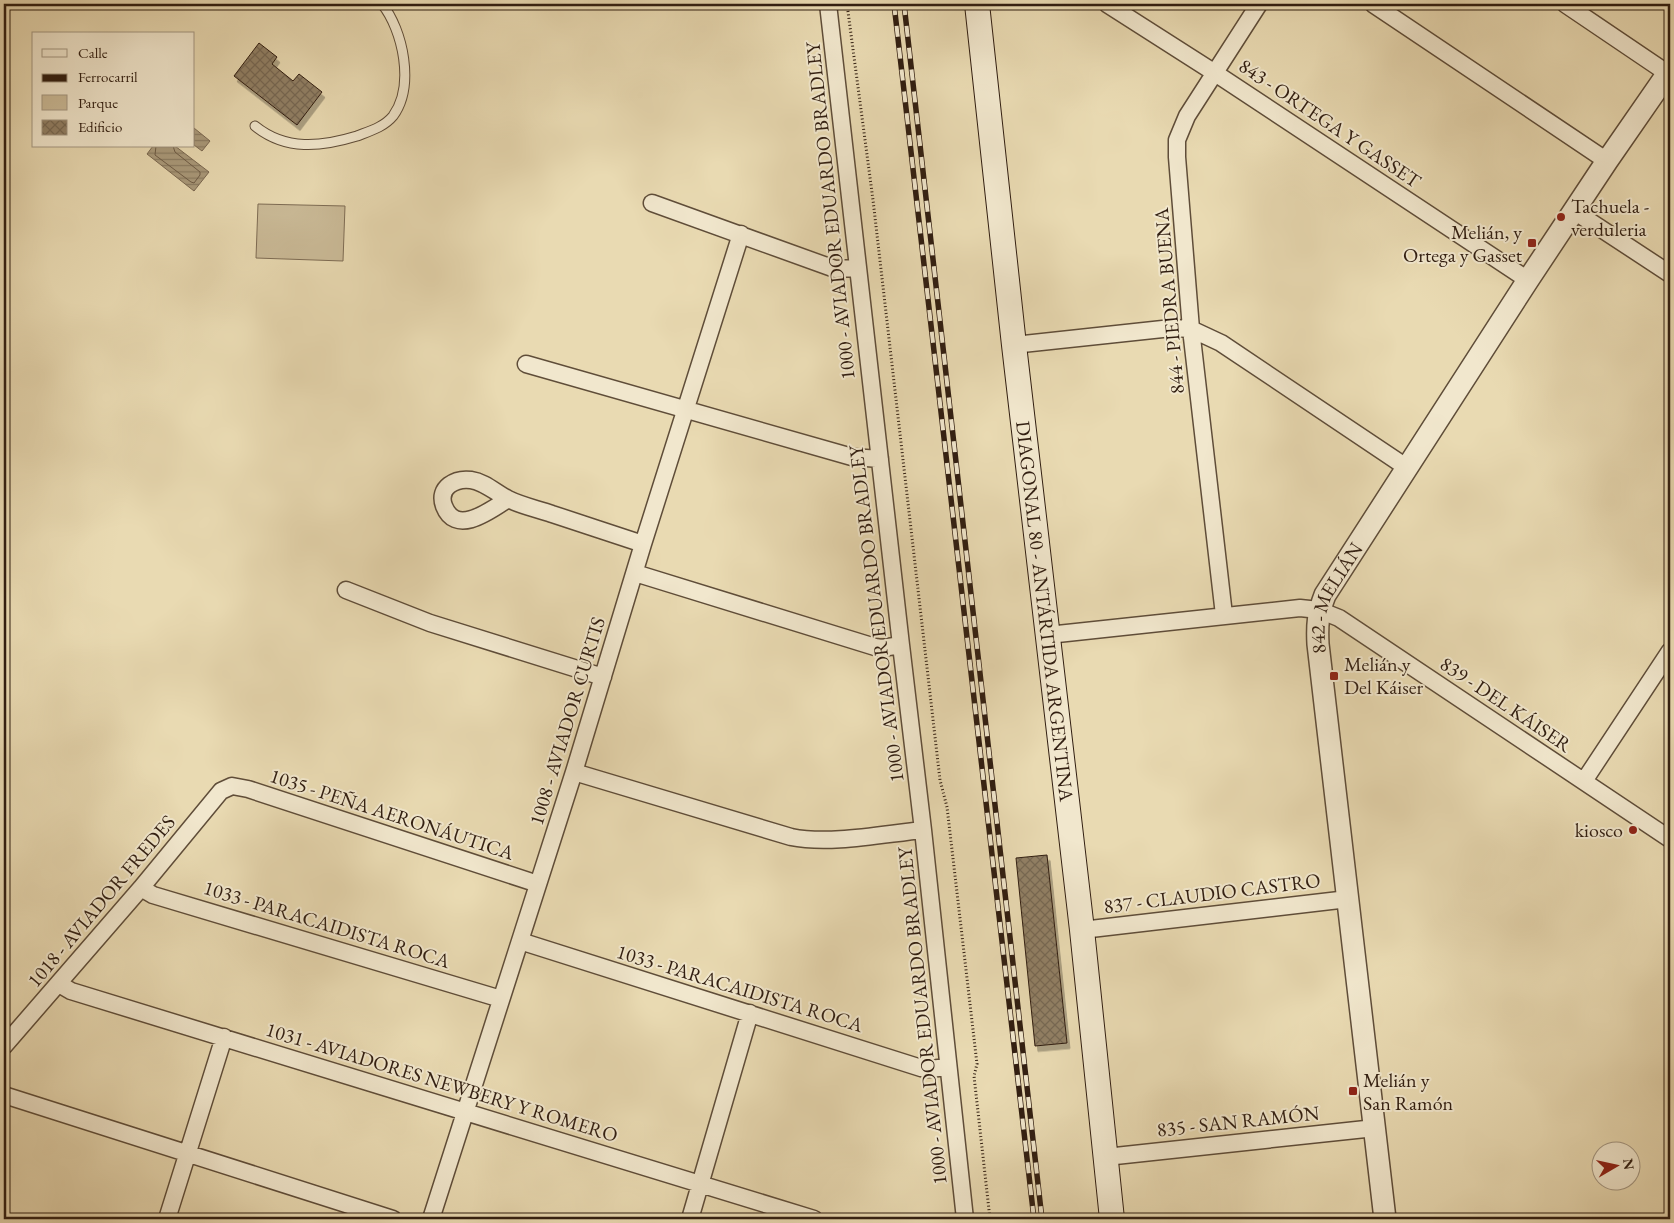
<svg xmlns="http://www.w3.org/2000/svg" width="1674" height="1223" font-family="'EB Garamond',serif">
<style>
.park{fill:#caba97;stroke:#7e6c54}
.water{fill:url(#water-rules);stroke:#7a6851}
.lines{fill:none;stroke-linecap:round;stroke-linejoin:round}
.shore{stroke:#6e5c46;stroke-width:1}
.building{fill:url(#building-cross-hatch);stroke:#311e11;filter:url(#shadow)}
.service-casing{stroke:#5f4d39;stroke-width:11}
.minor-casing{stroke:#5f4d39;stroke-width:19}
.tertiary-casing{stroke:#5f4d39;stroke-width:24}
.secondary-casing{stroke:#311e11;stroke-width:26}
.path{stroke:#311e11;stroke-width:3;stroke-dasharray:1 2.5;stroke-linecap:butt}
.service{stroke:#f1e7cd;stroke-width:9}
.minor{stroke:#f1e7cd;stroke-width:16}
.tertiary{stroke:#f1e7cd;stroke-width:21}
.secondary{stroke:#f1e7cd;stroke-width:24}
.rail-casing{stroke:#311e11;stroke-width:5.5}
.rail{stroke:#f1e7cd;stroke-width:4;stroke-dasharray:11;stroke-linecap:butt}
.poi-dot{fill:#8f2418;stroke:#f1e7cd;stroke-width:2}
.labels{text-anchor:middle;stroke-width:4;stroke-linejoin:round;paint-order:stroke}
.street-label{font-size:20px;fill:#311e11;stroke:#f1e7cd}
.poi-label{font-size:20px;fill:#311e11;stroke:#f1e7cd;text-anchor:start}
</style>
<defs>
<pattern id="water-rules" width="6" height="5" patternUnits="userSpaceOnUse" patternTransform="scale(1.25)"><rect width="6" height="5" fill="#aa9a7b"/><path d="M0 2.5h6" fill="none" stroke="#8b7d63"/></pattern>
<pattern id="building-cross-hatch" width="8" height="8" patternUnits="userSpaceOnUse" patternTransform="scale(1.25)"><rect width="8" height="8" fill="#918065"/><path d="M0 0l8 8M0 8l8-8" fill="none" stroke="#776852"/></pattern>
<filter id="shadow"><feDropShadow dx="3" dy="5.5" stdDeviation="0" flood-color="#0004"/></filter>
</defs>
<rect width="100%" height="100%" fill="#e9dab2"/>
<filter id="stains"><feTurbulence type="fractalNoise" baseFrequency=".004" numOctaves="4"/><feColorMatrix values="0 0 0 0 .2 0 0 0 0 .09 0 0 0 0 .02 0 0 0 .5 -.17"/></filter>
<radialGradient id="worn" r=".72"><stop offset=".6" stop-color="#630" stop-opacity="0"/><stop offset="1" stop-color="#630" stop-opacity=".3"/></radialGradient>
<!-- park -->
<path class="park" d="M258 204 345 206 343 261 256 258Z"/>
<!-- water -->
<path class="water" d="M194 128 210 141 202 151 194 145Z
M153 146H175L209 172 194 191 147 154Z"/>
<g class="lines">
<!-- shore -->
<path class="shore" d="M156 146 155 155 191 182 194 183 200 175V172L175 152 173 146"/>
</g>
<!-- building -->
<path class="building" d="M259 43 277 57 272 64 293 81 299 74 322 92 297 125 234 76Z
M1047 855 1067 1043 1035 1046 1016 858Z"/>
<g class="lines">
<!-- service casing -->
<g class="service-casing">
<path id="service" d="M255 126C286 151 321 147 357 136 370 131 384 127 393 116 415 86 403 30 382 4"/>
</g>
<!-- minor casing -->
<g class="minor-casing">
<path id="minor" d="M828 4 901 645 923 830 965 1219
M1107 4 1215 73 1528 280
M1373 4 1607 161
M1565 4 1670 75
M652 203 835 269 857 268
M1574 211 1670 274
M1014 345 1172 328 1191 329 1221 343 1406 467
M526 364 852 457 880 459
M508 499C491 510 456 537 444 506 437 487 456 478 471 480 485 482 496 493 508 499 522 506 538 509 552 514 582 524 613 534 643 544
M635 573 875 647 882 648 901 645
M346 590 430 623 603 677
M1224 615 1191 329 1177 157V140L1187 116 1259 4
M1048 635 1300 608 1319 610 1339 618 1670 839
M574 772 791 837C830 845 883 834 923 830
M1584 781 1670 651
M141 888 153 895 501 999
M1082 930 1348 899
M520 941 921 1068 929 1069 948 1067
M59 984 71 991 814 1219
M4 1046 141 888 221 791 232 786 248 789 538 884
M4 1095 393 1219
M1106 1157 1375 1128
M167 1219 224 1037
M431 1219 574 772 643 544 741 234
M690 1219 750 1013"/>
</g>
<!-- tertiary casing -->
<g class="tertiary-casing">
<g id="tertiary">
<path id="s1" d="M1385 1219 1318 644C1317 625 1318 613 1325 595L1528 280 1607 161 1670 70"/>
</g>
</g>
<!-- secondary casing -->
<g class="secondary-casing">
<g id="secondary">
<path id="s2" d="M977 4 1014 345 1082 930 1112 1219"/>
</g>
</g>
<!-- path -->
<path class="path" d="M847 4 873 200 940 780 947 807 977 1064 974 1076 990 1219"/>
<!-- service -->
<use href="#service" class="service"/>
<!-- minor -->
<use href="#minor" class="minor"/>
<!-- tertiary -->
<use href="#tertiary" class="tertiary"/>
<!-- secondary -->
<use href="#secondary" class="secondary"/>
<!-- rail casing -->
<g class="rail-casing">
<path id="rail" d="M894 4 1034 1219
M904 4 1042 1219"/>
</g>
<!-- rail -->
<use href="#rail" class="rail"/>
</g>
<!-- markers -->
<g class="poi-dot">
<circle cx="1561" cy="217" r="5"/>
<rect x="1527" y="238" width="10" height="10" rx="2.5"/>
<rect x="1329" y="671" width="10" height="10" rx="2.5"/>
<circle cx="1633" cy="830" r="5"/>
<rect x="1348" y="1086" width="10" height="10" rx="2.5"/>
</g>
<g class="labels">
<!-- street labels -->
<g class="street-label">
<text transform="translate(1330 123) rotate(34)" y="7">843 - ORTEGA Y GASSET</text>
<text transform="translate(830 211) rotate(-96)" y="7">1000 - AVIADOR EDUARDO BRADLEY</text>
<text transform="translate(1169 301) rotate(-95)" y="7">844 - PIEDRA BUENA</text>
<text dy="7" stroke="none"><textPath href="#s1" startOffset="629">842 - MELIÁN</textPath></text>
<text dy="7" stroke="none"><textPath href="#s2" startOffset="611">DIAGONAL 80 - ANTÁRTIDA ARGENTINA</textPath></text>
<text transform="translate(876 614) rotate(-97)" y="7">1000 - AVIADOR EDUARDO BRADLEY</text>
<text transform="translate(1506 704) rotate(34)" y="7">839 - DEL KÁISER</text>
<text transform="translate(567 721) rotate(-73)" y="7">1008 - AVIADOR CURTIS</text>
<text transform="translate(392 814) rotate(18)" y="7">1035 - PEÑA AERONÁUTICA</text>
<text transform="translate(1212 893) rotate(-7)" y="7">837 - CLAUDIO CASTRO</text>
<text transform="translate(101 901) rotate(-50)" y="7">1018 - AVIADOR FREDES</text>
<text transform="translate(327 924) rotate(17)" y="7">1033 - PARACAIDISTA ROCA</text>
<text transform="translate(740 988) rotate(17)" y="7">1033 - PARACAIDISTA ROCA</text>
<text transform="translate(922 1016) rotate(-96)" y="7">1000 - AVIADOR EDUARDO BRADLEY</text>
<text transform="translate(442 1082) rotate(17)" y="7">1031 - AVIADORES NEWBERY Y ROMERO</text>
<text transform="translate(1238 1121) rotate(-6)" y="7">835 - SAN RAMÓN</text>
</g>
<!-- poi labels -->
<g class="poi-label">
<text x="1571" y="213">Tachuela -<tspan x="1571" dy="23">verduleria</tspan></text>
<text x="1522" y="239" text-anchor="end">Melián, y<tspan x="1522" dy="23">Ortega y Gasset</tspan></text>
<text x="1344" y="671">Melián y<tspan x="1344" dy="23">Del Káiser</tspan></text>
<text x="1623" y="837" text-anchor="end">kiosco</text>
<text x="1363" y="1087">Melián y<tspan x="1363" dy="23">San Ramón</tspan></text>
</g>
</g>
<!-- margin -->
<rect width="1674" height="1223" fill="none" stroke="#e9dab2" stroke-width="20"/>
<rect x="5" y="5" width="1664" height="1213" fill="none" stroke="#311e11" stroke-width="2.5"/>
<rect x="10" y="10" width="1654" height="1203" fill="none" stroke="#311e11"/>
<!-- legend -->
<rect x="32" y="32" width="162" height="115" fill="#f1e7cd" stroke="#a49782"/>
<rect x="42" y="49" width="25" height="8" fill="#f1e7cd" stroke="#a49782"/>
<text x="78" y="58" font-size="15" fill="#311e11">Calle</text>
<rect x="42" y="74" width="25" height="8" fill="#311e11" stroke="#a49782"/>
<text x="78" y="82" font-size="15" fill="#311e11">Ferrocarril</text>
<rect x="42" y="95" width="25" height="15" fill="#caba97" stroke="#a49782"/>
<text x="78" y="108" font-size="15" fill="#311e11">Parque</text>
<rect x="42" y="120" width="25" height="15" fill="url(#building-cross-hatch)" stroke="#a49782"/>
<text x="78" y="132" font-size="15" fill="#311e11">Edificio</text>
<!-- north arrow -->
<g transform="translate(1616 1166) rotate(81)"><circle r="24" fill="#f1e7cd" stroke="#a49782"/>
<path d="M0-4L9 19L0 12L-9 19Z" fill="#8f2418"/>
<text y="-8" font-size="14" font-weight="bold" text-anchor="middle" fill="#311e11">N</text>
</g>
<rect width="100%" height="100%" filter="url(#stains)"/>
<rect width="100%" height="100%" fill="url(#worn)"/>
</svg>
